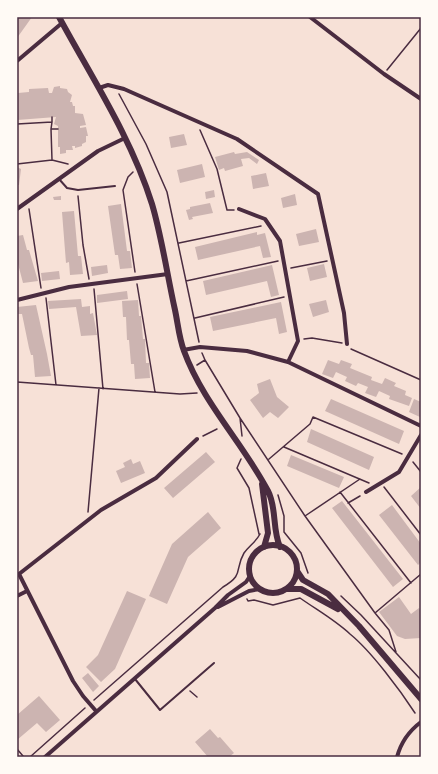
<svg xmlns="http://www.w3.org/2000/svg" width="438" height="774" font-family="Montserrat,sans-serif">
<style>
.building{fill:#ccb4b1}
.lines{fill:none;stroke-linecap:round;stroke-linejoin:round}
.path{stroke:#4a2c40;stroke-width:1.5}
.service{stroke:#4a2c40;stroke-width:2}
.minor{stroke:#4a2c40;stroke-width:4}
.secondary{stroke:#4a2c40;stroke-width:6}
.neatline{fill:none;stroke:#4a2c40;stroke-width:1.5}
</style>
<rect width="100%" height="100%" fill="#f7e1d7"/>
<!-- building -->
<path class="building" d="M17 17H32L17 38Z
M60 86V88L67 89 68 92 72 95 70 102H72L73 106H75V113L83 114 86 125 80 126V128L86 127 88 136H86V142L82 144V146L75 148V146H72L73 150H66V153L60 154V147H58V126L54 124 56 117 17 120 18 93 29 92V89L48 88 49 93H52L54 87Z
M184 134 187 145 171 148 169 137Z
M234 152 235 154 247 152 259 160 257 164 249 158 241 159 243 166 225 171 224 168 219 170 215 157Z
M202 164 205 177 180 183 177 170Z
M17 167 21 169 19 185H17Z
M266 173 269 186 253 189 251 176Z
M214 190 215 197 206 199 205 192Z
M295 194 297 205 283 208 281 198Z
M61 196V200H54L53 197Z
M210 203 213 213 192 217 193 219 189 220 186 210 190 209V207Z
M121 204 127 251H130L132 268 120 269 118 255H115L108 206Z
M74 211 78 256H81L83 274 70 275 69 262 66 263 62 212Z
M316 229 319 242 299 246 296 234Z
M257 232V235L265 233 271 257 263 258 260 246 198 260 195 247Z
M23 235 27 250H29L38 281 23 283 17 260V236Z
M324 264 327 277 310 281 307 268Z
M107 265 108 273 92 276 91 267Z
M272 265 279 295 271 297 267 281 206 295 203 281Z
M59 271 60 279 42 281 41 273Z
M127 291 128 299 97 303V295Z
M81 299 82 307 90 306V314L93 313 97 335 81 336 76 307 49 309 48 301Z
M138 300 139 316H141L143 339H145L146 363H149L150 378 135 379 134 364H131L129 340H127L126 317H123L122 301Z
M326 300 329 312 313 317 309 304Z
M281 302 287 332 279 334 276 318 213 331 210 317Z
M36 305 47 354 51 376 35 377 33 355H31L29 348 22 314H18L17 307Z
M328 360 339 364 341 360 352 364 350 368 372 377 371 380 382 384 385 378 396 383 394 386 406 391 405 395 412 398 409 406 389 399 390 396 379 391 376 397 365 393 368 387 358 383 356 386 345 381 347 377 336 372 333 378 322 374Z
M270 379 277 397 289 407 278 418 270 412 263 418 250 400 259 393 257 384Z
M331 399 404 431 399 444 325 411Z
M414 399 421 402 420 417 409 412Z
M311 429 374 457 369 470 307 442Z
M206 452 215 462 173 498 164 488Z
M291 455 344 477 339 488 287 466Z
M131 459 133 464 140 461 145 473 121 483 116 471 125 467 123 463Z
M421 487V509L411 496Z
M342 501 403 579 393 587 332 508Z
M392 505 421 544V562L418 565 379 515Z
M208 512 221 528 188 557 167 604 149 596 172 544Z
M127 591 146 599 115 669 101 682 86 667 98 655Z
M399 597 411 614 419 608 421 611V638L405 639 397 636 379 612Z
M88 673 99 686 93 692 82 678Z
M39 696 60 720 46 732 37 723 17 740V715Z
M210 729 218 738 220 737 234 753 229 757H208L195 742Z"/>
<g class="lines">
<!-- path -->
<path class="path" d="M387 70 421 28
M119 94 146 144 167 192 199 342
M17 124 52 122V117
M51 129 52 122
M200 130 217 169 227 210H234
M52 160 51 129H58
M17 164 52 160 68 164
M133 172 128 177 123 190 135 272
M78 196 83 245 89 279
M29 209 41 288
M179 243 261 226
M291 268 327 261
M186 281 278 261
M137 284 155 392
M94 289 103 389
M46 298 56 385
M195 318 284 297
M304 339 312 338 342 343
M351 349 421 380
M202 353 205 360
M197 365 205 360 240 418 242 436
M17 382 180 394 197 393
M240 418 305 516 375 613
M203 436 217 429
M284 447 369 483
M241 459 237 468 249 488 259 534
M269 459 310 424 313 417 402 454
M413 462 421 472
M384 487 421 535
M340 492 411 583
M278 495 284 516V532
M348 503 360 496
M88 512 99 388
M305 516 360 479
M284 532 301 553 308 573
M341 596 361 615 421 680
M247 599 248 601 254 600 273 605 300 598C317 610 335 620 350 634 371 651 400 690 415 713
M396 652 389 630 375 613 421 574
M190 691 197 697
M94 700 223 587C245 574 234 570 244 553 249 546 256 542 260 534
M17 749 23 756
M30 757 85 708"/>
<!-- service -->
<path class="service" d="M59 179 67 188 78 190 115 186
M135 679 160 710 214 663"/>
<!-- minor -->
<path class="minor" d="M310 17 384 74 421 99
M17 61 62 23
M99 88 108 85 124 89 237 139 318 194 344 313 347 344
M17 209 98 151 125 138
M239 209 265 219 280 241 298 341 288 362
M17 300 69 287 168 274
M183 350 200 347 247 351 288 362 421 426
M366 492 399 472 421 435
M17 596 27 591
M218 607 249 591 260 589
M96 711 83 696 73 681 19 574 101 510 156 478 197 439
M45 757 215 608 228 595 246 582 250 576
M397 757C401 742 409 731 421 722"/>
<!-- secondary -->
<path class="secondary" d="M59 17C92 78 131 137 152 204 162 238 167 274 175 310 178 324 179 338 184 351 203 403 243 443 268 491 277 508 272 529 280 547
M262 484 268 533 264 547
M249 569a24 24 0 1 1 48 0a24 24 0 1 1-48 0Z
M297 571 303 580 328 594 359 626 421 699
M287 589H301L338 609"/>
</g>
<!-- border -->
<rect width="438" height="774" fill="none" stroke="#fffaf5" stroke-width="36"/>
<rect x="18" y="18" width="402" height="738" class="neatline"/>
</svg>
